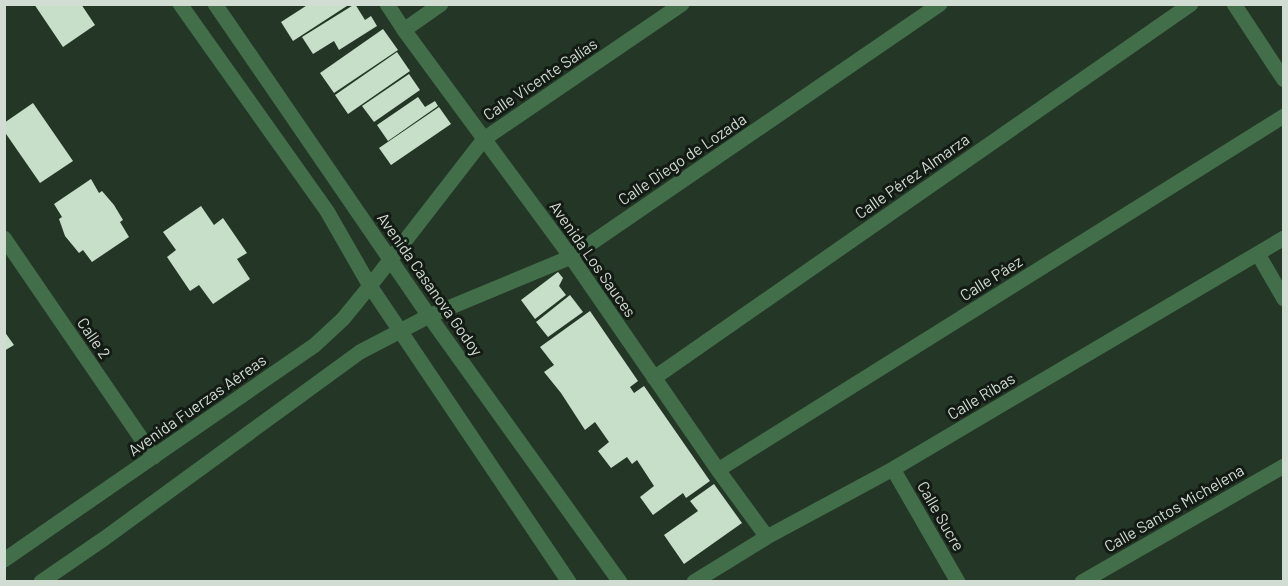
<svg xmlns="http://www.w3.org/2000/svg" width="1288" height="586" font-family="Barlow,sans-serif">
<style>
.building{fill:#c7dec9}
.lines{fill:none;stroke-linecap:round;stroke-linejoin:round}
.minor{stroke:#426f49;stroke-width:15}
.labels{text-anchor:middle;stroke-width:6;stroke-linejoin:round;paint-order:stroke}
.street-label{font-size:16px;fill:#d1dcd2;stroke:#131b14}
</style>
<rect width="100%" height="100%" fill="#243726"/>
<!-- building -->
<path class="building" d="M34 4H81L95 25 63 47Z
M309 4H350L293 41 281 22Z
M355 4 365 20 371 16 377 26 339 50 334 41 313 54 302 37Z
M383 29 398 50 334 93 320 73Z
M397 52 410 71 348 114 335 95Z
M409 74 420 90 374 122 362 106Z
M418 97 425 107 435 101 438 106 388 141 377 125Z
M33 103 73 161 40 183 4 131V123Z
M439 107 451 124 391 165 379 148Z
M91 179 99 193 102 191 114 205 123 220 120 222 129 237 92 262 83 250 79 253 65 236 59 219 62 217 54 204Z
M201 206 214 225 223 218 247 253 237 259 250 279 213 304 199 285 190 291 167 257 176 250 163 232Z
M558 272 563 278 559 286 566 295 535 319 521 300Z
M570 295 583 312 548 337 536 322Z
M590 311 638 381 630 387 634 393 644 386 710 481 686 498 683 493 653 515 640 497 654 486 637 460 632 464 627 457 611 468 598 451 609 442 595 422 585 430 561 393 544 372 554 365 540 347Z
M4 331 14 345 4 351Z
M714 484 742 523 684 564 664 535 698 511 690 501Z"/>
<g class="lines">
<!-- minor -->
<path class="minor" d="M180 4 327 211 370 286 569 582
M215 4 429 316 620 582
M387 4 404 30 571 257 718 470 767 537
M1234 4 1284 80
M404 30 441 4
M4 238 154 457
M1258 254 1284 299
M654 378 1191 4
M893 469 958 582
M718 470 1284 116
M4 560 315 345 343 319 370 286 484 139 682 4
M41 582 105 538 360 352 429 316 571 257 940 4
M694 582 767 537 893 469 1284 238
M1082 582 1284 466"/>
</g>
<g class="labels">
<!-- street labels -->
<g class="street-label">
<text transform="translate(540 79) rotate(-34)" y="6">Calle Vicente Salías</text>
<text transform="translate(682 159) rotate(-34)" y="6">Calle Diego de Lozada</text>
<text transform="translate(912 176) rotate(-35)" y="6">Calle Pérez Almarza</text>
<text transform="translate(593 259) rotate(55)" y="6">Avenida Los Sauces</text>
<text transform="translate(991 278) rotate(-32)" y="6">Calle Páez</text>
<text transform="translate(430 284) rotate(55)" y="6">Avenida Casanova Godoy</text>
<text transform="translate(94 338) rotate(56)" y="6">Calle 2</text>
<text transform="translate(981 396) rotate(-31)" y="6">Calle Ribas</text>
<text transform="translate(197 405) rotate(-35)" y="6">Avenida Fuerzas Aéreas</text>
<text transform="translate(1174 508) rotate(-30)" y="6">Calle Santos Michelena</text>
<text transform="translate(941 516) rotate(60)" y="6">Calle Sucre</text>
</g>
</g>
<!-- border -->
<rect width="1288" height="586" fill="none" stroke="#d1dcd2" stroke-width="12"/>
</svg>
